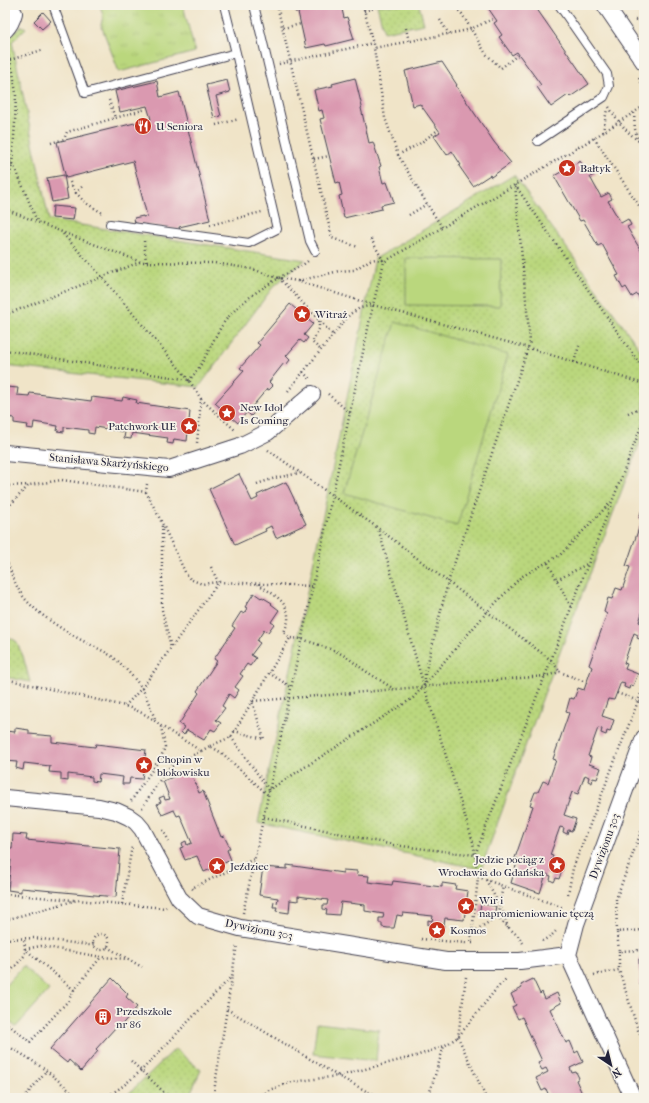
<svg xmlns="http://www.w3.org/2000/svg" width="649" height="1103" font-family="'IM FELL French Canon',serif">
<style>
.grass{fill:url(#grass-tufts);stroke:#6e7c5c}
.park{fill:url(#park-dots);stroke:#6e7c5c}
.garden{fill:#bad77d;stroke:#6e7c5c}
.building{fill:#da99b0}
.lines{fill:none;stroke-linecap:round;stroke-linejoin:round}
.service-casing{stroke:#413f50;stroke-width:10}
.minor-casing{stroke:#413f50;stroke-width:18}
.path{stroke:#413f50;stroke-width:2.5;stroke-dasharray:1 3;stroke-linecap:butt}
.service{stroke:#fff;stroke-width:8}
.minor{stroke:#fff;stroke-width:16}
.labels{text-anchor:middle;stroke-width:3.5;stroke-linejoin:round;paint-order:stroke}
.poi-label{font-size:11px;fill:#22223b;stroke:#f7f3e8;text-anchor:start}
.street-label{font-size:11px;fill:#22223b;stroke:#f7f3e8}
</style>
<defs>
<pattern id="grass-tufts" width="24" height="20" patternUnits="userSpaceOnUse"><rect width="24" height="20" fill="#bad77d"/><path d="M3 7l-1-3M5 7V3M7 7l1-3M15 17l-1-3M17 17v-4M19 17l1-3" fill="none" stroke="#a0b86d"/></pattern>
<pattern id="park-dots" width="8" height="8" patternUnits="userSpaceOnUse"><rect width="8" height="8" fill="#bad77d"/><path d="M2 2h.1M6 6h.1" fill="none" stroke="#a0b86d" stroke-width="1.8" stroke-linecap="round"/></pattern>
</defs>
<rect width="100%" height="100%" fill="#f7f3e8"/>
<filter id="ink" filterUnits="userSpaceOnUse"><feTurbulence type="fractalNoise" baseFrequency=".025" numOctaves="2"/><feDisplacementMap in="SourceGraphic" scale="8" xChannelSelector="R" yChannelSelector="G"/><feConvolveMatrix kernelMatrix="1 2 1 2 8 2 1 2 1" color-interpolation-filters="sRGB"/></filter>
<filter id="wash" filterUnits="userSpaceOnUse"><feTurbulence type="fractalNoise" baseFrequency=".012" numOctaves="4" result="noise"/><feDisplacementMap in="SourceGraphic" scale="16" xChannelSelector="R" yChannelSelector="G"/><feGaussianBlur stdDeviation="0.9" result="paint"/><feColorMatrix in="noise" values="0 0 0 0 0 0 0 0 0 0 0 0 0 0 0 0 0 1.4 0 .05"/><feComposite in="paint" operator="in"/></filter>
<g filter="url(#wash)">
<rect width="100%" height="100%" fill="#f0e4c8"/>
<!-- grass -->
<path class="grass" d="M100 5H183L195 52 119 72 101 25 103 16Z"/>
<!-- park -->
<path class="park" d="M377 5H419L424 24 384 32Z
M22 26 26 28 12 42 49 220 305 260 273 287 199 387 5 366V40Z
M514 175 644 355V432L544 694 481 869 258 823 314 560 375 259Z
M5 635 16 641 23 656 30 682 5 677Z
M175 1049 201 1070 188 1098H124Z"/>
<!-- garden -->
<path class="garden" d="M406 258 501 259 500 306 406 305Z
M395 322 508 355 457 526 344 493Z
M23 966 49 990 16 1027 5 1018V986Z
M317 1023 379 1030 376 1061 313 1054Z"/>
<g id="blocks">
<!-- building -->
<path class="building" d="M294 5H341L344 18 347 17 354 39 326 46 325 44 306 48 298 12H295Z
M486 5H534L589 84 570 97 568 95 551 107 537 87 541 85 517 52 512 55 499 37 502 35 494 23 497 21Z
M43 12 51 21 42 29 34 21Z
M442 62 457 85 456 86 494 142 511 163 491 177 490 175 473 186 459 166 461 165 452 151 447 155 434 136 440 132 420 104 413 106 405 71Z
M355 78 362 107 361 108 369 143 373 142 381 166 379 167 383 183 387 182 394 202 381 205 382 209 344 218 339 196 342 195 339 182 336 183 320 119 324 118 322 110 319 111 314 90 333 86 332 84Z
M227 80 230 92 216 96 221 116 214 118 206 85Z
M157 81 160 97 179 92 210 220 179 227 180 230 135 223 134 218 143 216V217L147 216 133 161 66 178 57 142 151 119 147 106 120 112 115 91Z
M580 161 587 171 592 168 596 174 590 177 601 197 609 193 612 199 608 201 621 223 628 219 631 225 627 227 644 256V314L640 308 644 306 637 294 632 297 626 287 623 289 616 276 619 275 602 244 598 246 583 220 580 221 554 176Z
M64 175 68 199 52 202 47 178Z
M53 206 75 208 73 220 52 218Z
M290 304 313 324 304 335 308 338 304 343 300 340 286 356 290 360 286 365 284 363 269 382 273 386 269 390 267 389 251 408 255 412 251 416 247 412 238 423 215 403 244 371 240 368 260 345 257 343Z
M5 383H7L6 387 18 388 17 395 29 396 30 393 91 401 92 397 122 401 123 397 137 400 136 403 190 411 187 441 174 439 173 444 167 443 168 438 132 433 131 439 124 438 125 432 95 427 94 434 88 433V430L64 427V432L57 431 58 426 34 422 33 429 27 428 28 425 14 423V418L5 417Z
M239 474 252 501 258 498 257 495 286 482 306 524 276 538 271 526 265 529 266 531 235 545 209 489Z
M644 503V607L639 622 644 624V637L642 640 637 638 638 635 634 633 624 663 627 664 625 669 638 674 633 686 630 685 629 689 624 687 625 683 621 682 614 700 608 699 602 716 614 720 610 732 607 731 606 735 601 733 602 729 598 728 588 756 591 757 589 764 601 768 597 779 593 778 592 783 588 781 589 777 585 775 578 794 572 792 564 815 576 819 572 831 568 830 567 834 563 832 564 828 560 827 550 855 553 856 551 862 563 867 559 879 556 878 554 882 550 880 551 876 546 874 540 893 511 883 518 859 515 858 533 806 530 805 535 792H538L543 781 548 783 556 760 553 759 569 713 566 712 570 698 574 699 578 688 584 690 592 667 589 665 607 614 604 612 608 598 612 599 616 588 622 590 630 567 626 566 642 519 639 518Z
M254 593 261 598 262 597 272 603 271 604 279 610 271 622 274 624 268 632 264 630 257 641 260 643 251 655 256 658 250 666 247 664 240 674 243 676 235 687 239 690 234 698 229 694 222 706 225 708 216 720 221 723 215 731 211 729 204 740 187 730 184 735 181 732 184 727 179 724 199 693 197 691 217 661 214 659 235 628 232 626 241 612 244 614 247 608 245 607Z
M15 728 29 730V734L52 736V742L95 747 96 744 146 750 142 779 130 778 129 784H122L123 777 99 774 98 782 92 781V777L68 774V781L61 780V773L49 772 50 766 24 763 23 770 16 768 17 762 5 761V731L15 732Z
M190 770 199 793 203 791 221 837 224 836 230 848 227 850 231 860 204 872 197 856 185 860 180 848 183 847 182 843 186 841 187 845 192 843 180 815 177 816 174 810 162 815 157 804 161 802 159 798 164 796 165 800 170 799 163 781Z
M13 834 27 835 26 840 120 849 116 897 21 888V892L8 890 11 860H5V852H9V849H12Z
M287 865 343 873V870L357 871V875L369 876 368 882 392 885 393 881 442 887V883L456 885 455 889 468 891 464 920 445 918 443 931 431 929 432 925H428V920L432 921 433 916 403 913 402 916 397 915 394 928H388L382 927V923H379V918H383L384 914 365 911V905L341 902 339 915 326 914 327 910 323 909V905H327L328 900 298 896V901L290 900 289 913 276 911 277 907H273L274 902 277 903 278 898 259 895 263 867 287 869Z
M481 904 496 906 494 916 479 914Z
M639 959H644V985H640Z
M112 978 128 994 126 997 137 1007 118 1029 116 1027 96 1049 98 1051 81 1071 69 1060 67 1063 50 1049Z
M533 979 540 994 542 992 545 999 557 993 561 1003 550 1009 566 1043 570 1041 575 1053 578 1051 583 1062 570 1068 572 1073 576 1072 579 1078 576 1080 584 1098H550L546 1089 542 1091 536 1078 548 1072 546 1068 542 1070 538 1063 542 1061 522 1017 518 1019 512 1007 516 1005 511 994 522 988 521 985Z"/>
</g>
</g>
<g filter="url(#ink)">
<use href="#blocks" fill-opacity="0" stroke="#413f50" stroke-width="1"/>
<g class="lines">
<!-- service casing -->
<g class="service-casing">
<path id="service" d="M53 5 85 93 236 53
M254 5 310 241 315 251
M538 141 604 97 609 86 607 74 559 5
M110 224 249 243 277 229 236 53 224 5"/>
</g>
<!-- minor casing -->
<g class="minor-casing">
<path id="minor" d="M605 5 644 62
M5 30C10 25 12 21 14 13L8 5
M5 453 169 469 240 446 268 432 312 394
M5 798 99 807 116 811 129 817 136 822 142 829 179 898 198 916 240 928 446 961H520L568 955
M633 1098 568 955 576 924 644 738"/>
</g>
<!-- path -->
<path class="path" d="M277 5 332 238 358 247
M363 5 374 48
M453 5 462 14 486 54 501 68 519 54
M364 11 378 7
M440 20 449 34
M635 20 644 22
M283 28 301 24
M406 28 409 42
M10 60 42 50
M279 64 373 43
M639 78 644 88
M109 100 115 118
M609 107C617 120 626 132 639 141
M634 113C635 124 633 137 644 145
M216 125 239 119
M603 132 607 109
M594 138 644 213
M51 143 64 139 67 132 146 109
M5 155 16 170 37 221
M398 155 419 144 438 130
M314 159 329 156
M70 182 76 193
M515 185 644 370
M82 187 76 193 86 203 104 214
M5 195 12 165 15 123 16 94 13 72 6 46
M5 209 62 232 141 262 215 263 252 269 279 278 297 281 373 305 529 348 644 384
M409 215 427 204
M210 225 262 212
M442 227 427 204 398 155 385 118 374 48 463 31 471 29 495 18
M63 234 102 277 189 380C208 361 213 332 232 313 245 299 262 288 279 278 288 272 300 268 308 261
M371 239 384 262
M144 241 146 262
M279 278 333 335
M298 281 339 271 354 270 370 260 376 259 383 260
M5 315 140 262
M319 321V329L312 342 321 350
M5 350 189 380 201 399 197 443
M574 362 580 343
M303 372 310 379
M288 391 350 314 360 308 373 305
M328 394 350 413
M201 399 235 430
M628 413 644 406
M268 450 378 528 448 582 551 660 560 672
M147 484 146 492 162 523 185 572 190 579 202 584 218 582 313 586
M257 484 275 478 300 473
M5 486 29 485
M5 523 6 514 9 506 29 485 62 480 146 492
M162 526V610L171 648
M5 556C10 570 14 583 22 595 35 613 66 632 85 642 97 648 109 653 119 662 125 668 139 683 143 690 148 700 151 710 156 721
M548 563 571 607
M211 567 218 582
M557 580 587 564
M258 584C272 594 290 601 288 621 287 625 285 629 284 633L290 638 302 639 336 651 348 658 364 670 394 689
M269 673 291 687
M5 679 125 706C139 711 150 716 161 726L201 751 210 746 222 753 268 795
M425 683V674L448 582 530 342 515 185
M617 693 644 703
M125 706 142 688 218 583
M234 731 264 739 252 701C350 694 447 684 545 676L560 672 586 682
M231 737 269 790 413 698 487 612 521 577 560 555 611 502
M210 746 231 737 290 638
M161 757 174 765
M131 801 161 757 165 747 161 727
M142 808 167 769 201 751
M264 817 393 845 475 855 473 842 424 686 378 528
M163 830 169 841
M478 877 564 908
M486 880 504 914 508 928
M193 889 192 888 254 859
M5 894 74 900
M568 894 573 868 644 686
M122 904 132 846
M243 913 373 305 384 262 594 138 644 106
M497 917 518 936 523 943
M5 920 77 900 165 908 166 907
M644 930 617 932 619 951 644 950
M473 932 497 917 503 886
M617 932 616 899 644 824
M93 942a8 8 0 1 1 16 0a8 8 0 1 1-16 0Z
M5 939 34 938 89 945H94
M421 939 466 943
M542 941 551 936 556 931
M473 943H471L478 877 475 855 551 660 644 419
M107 947 142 967
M619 951V970
M594 975 619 970 639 1033 644 1042
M466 977 458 1037 486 1098
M5 978 24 956 25 952 24 938
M74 990 25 949 41 946 101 957 128 959
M227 1009 338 1076 368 1092 384 1098
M5 1022 30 1042 68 1001 74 990 101 957
M5 1045C28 1056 59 1078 76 1098
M131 1061 170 1098
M24 1098 46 1071
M105 1098 123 1086 142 1070 232 976
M213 1098 237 944
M254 1098 269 1090 292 1082 338 1076 416 1056 444 1046 458 1037 497 988 507 978
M428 1098 444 1046
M479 1098 485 1096"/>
<!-- service -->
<use href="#service" class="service"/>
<!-- minor -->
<use href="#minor" class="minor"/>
</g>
</g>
<!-- icons -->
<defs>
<g id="restaurant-disc" transform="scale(0.9)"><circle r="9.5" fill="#c8321e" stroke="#f7f3e8"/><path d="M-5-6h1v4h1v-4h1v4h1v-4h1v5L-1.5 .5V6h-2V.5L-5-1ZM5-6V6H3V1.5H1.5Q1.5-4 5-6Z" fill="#fff"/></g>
<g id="sight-disc" transform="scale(0.9)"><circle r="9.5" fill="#c8321e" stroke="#f7f3e8"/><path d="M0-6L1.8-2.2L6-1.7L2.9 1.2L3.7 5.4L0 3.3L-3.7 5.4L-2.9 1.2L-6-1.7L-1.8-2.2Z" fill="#fff"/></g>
<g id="building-disc" transform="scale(0.9)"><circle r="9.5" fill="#c8321e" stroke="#f7f3e8"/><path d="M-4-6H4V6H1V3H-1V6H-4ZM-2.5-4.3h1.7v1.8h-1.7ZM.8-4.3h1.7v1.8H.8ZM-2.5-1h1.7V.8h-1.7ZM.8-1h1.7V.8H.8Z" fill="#fff"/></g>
</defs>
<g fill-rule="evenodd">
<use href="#restaurant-disc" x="143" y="126"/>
<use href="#sight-disc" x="567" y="168"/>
<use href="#sight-disc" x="302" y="314"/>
<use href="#sight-disc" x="227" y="413"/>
<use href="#sight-disc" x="189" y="426"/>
<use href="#sight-disc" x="144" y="765"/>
<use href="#sight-disc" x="557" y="865"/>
<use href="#sight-disc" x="217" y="866"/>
<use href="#sight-disc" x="466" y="906"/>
<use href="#sight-disc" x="437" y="930"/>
<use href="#building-disc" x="103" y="1017"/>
</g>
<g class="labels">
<!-- poi labels -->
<g class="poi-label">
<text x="156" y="130">U Seniora</text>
<text x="580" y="172">Bałtyk</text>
<text x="315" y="318">Witraż</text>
<text x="240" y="411">New Idol<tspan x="240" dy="13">Is Coming</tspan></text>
<text x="176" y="430" text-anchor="end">Patchwork UE</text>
<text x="157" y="763">Chopin w<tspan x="157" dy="13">blokowisku</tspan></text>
<text x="544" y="863" text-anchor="end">Jedzie pociąg z<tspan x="544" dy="13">Wrocławia do Gdańska</tspan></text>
<text x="230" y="870">Jeździec</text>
<text x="479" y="904">Wir i<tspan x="479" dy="13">napromieniowanie tęczą</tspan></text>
<text x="450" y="934">Kosmos</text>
<text x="116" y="1015">Przedszkole<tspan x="116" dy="13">nr 86</tspan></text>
</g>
<!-- street labels -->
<g class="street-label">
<text transform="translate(109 462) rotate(5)" y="4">Stanisława Skarżyńskiego</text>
<text transform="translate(604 846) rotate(-70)" y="4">Dywizjonu 303</text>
<text transform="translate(259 929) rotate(11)" y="4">Dywizjonu 303</text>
</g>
</g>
<!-- margin -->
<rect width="649" height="1103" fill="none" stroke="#f7f3e8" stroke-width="20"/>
<!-- north arrow -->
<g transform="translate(611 1065) rotate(145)" stroke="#f7f3e8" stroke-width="3" paint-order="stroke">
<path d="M0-3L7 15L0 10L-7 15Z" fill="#22223b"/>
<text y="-6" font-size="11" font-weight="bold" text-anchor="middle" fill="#22223b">N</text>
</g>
</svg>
